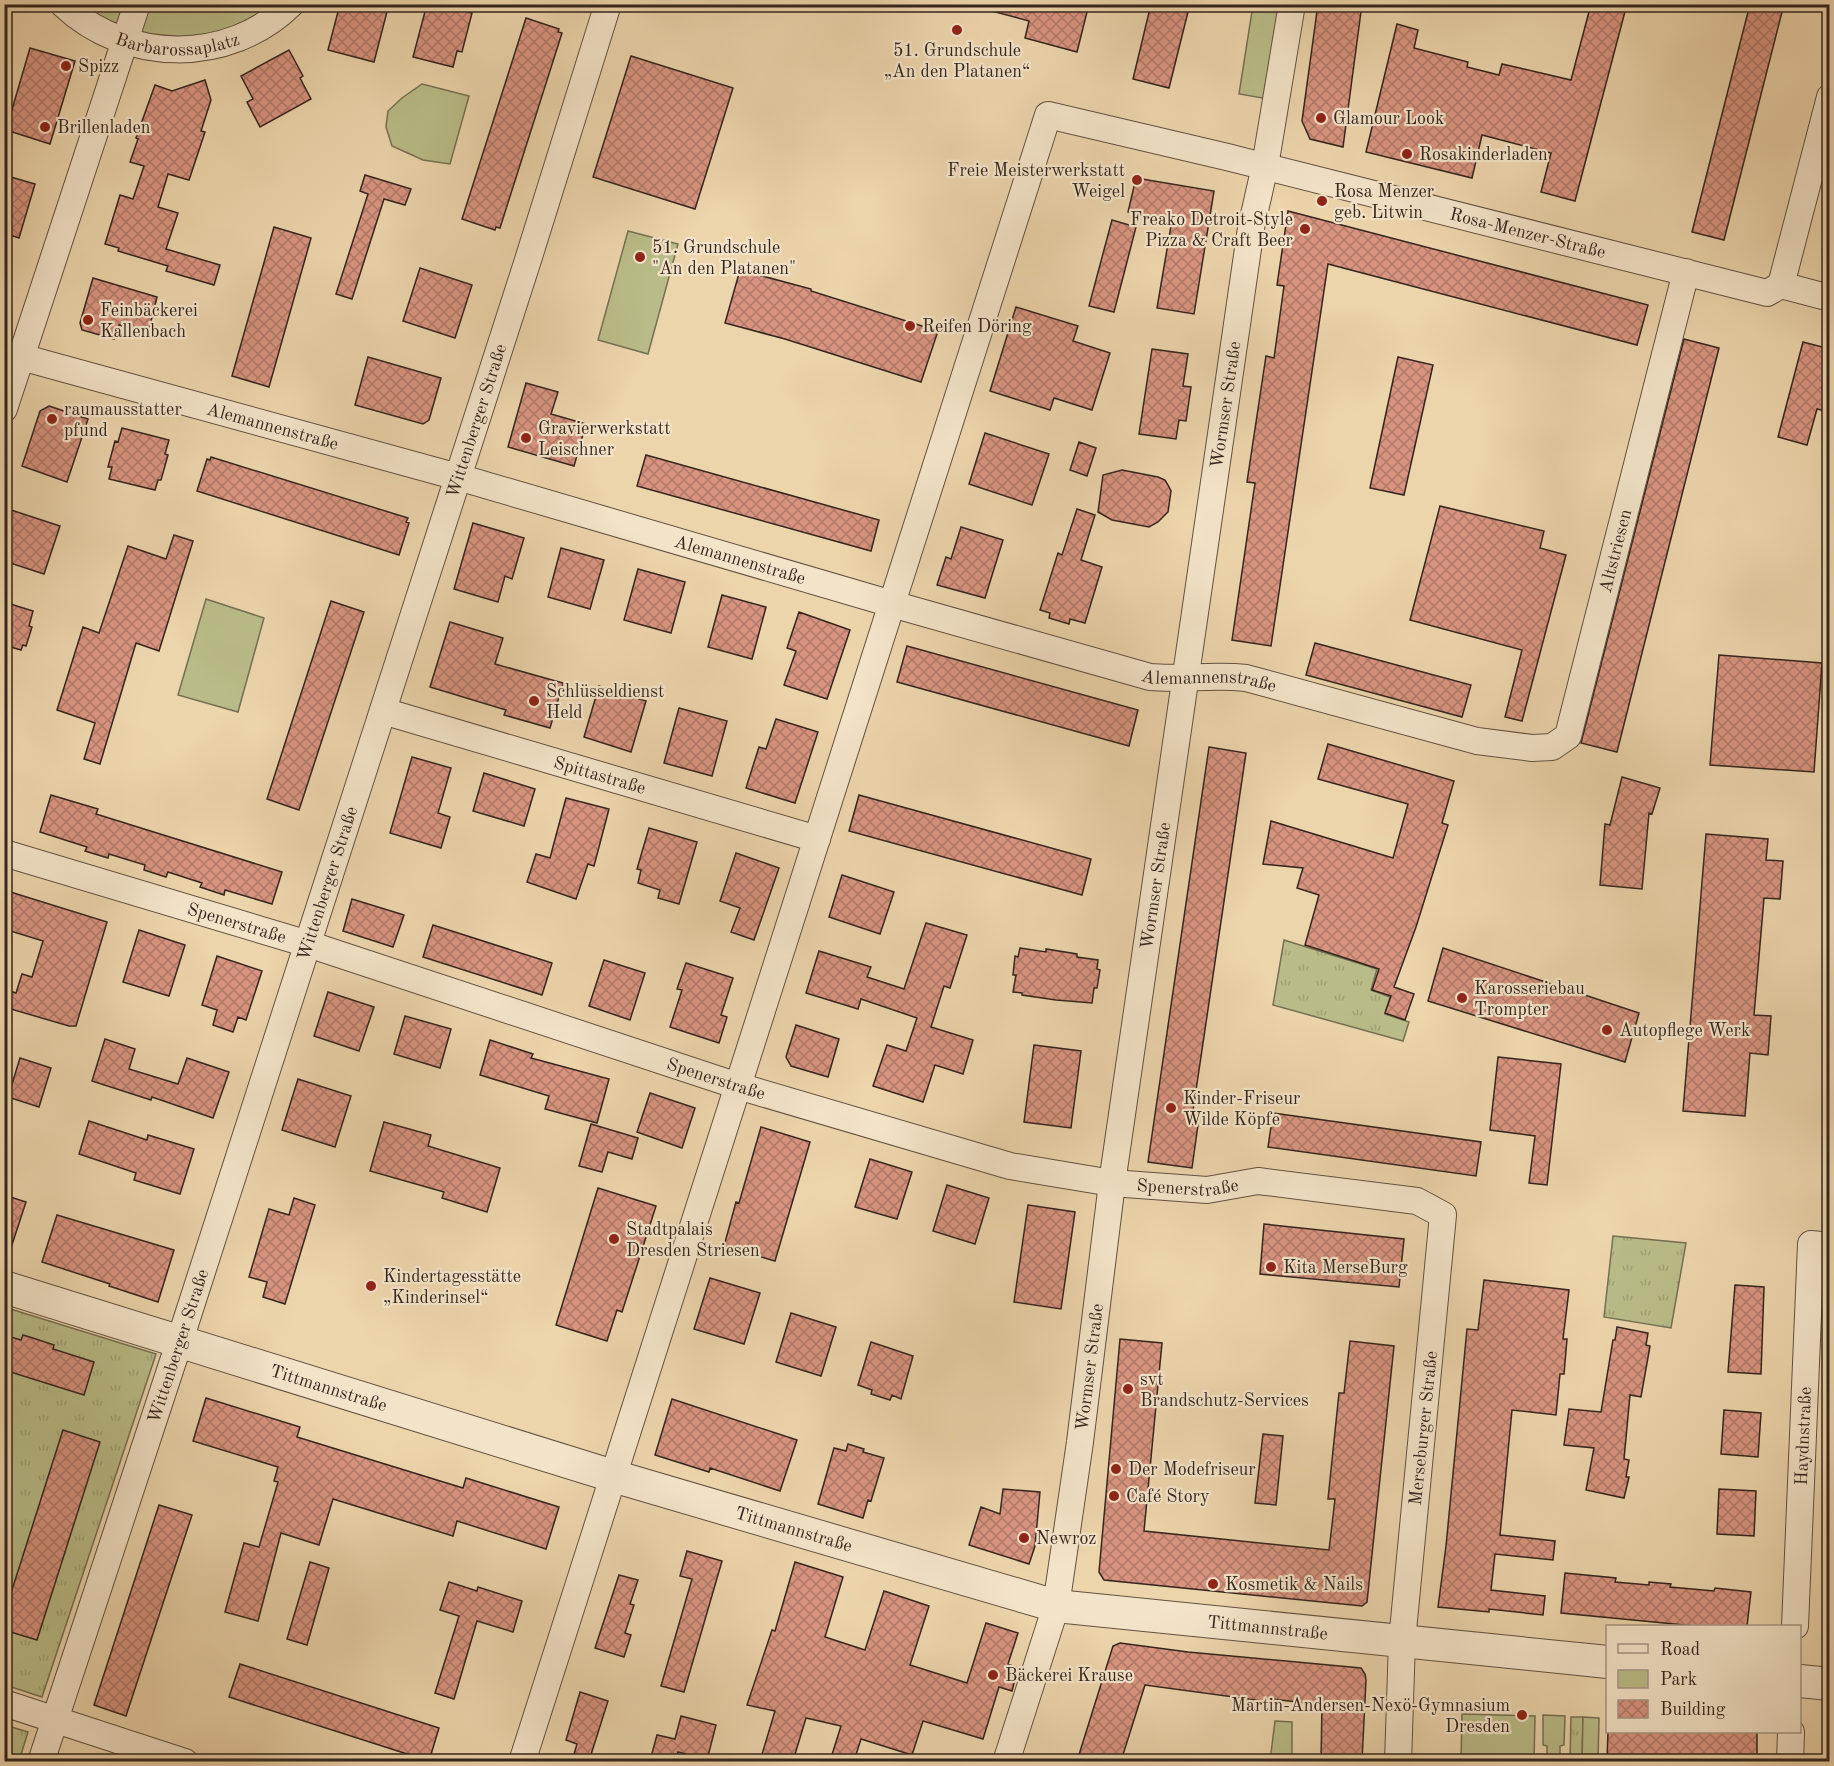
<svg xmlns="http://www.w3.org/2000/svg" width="1834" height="1766" font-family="'Old Standard TT',serif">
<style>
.grass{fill:url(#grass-tufts);stroke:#767053;stroke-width:1.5}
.park{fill:#b9bc88;stroke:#767053;stroke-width:1.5}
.building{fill:url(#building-cross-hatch);stroke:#34251e;stroke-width:1.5}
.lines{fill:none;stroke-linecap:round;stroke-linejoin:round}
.minor-casing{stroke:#625141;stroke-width:28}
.tertiary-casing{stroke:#625141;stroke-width:34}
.minor{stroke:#f3e3c8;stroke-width:26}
.tertiary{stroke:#f3e3c8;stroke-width:32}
.poi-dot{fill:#8f2418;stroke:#f3e3c8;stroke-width:2}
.labels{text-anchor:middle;stroke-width:4.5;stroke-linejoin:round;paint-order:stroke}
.street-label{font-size:18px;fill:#34251e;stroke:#f3e3c8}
.poi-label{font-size:18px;fill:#34251e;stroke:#f3e3c8;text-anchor:start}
</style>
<defs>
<pattern id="grass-tufts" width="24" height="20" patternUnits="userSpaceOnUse" patternTransform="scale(1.5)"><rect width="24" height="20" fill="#b9bc88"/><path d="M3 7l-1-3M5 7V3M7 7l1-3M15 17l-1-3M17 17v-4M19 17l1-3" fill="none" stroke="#a0a175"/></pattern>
<pattern id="building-cross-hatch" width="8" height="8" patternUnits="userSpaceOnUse" patternTransform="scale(1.5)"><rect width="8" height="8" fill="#d89480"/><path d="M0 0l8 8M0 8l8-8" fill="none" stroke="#b07968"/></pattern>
</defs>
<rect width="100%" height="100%" fill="#ecd4ab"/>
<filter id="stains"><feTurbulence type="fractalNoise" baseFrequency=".00333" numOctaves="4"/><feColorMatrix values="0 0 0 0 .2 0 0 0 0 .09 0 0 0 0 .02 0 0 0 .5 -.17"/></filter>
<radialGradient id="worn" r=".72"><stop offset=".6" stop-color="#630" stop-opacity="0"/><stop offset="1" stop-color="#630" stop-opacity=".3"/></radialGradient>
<!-- grass -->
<path class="grass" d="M1284 940 1377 969 1371 990 1390 997 1385 1014 1409 1022 1403 1041 1273 1005Z
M1613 1236 1686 1243 1671 1328 1604 1317Z
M4 1307 156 1354 42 1697 5 1685Z
M1571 1717H1583L1582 1761 1570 1762Z
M5 1725 28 1732 19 1761 5 1758Z"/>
<!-- park -->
<path class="park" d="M70 5H281L252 25 160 44Z
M1253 5H1282L1268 99 1239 94Z
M422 84 469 96 450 164 423 160 392 146 386 127 388 111 402 98Z
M628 231 678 244 648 354 598 340Z
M206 599 264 618 238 712 178 695Z
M1462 1714 1535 1716 1534 1761H1461Z
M1543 1715 1565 1716 1564 1745 1560 1746V1761H1547V1746L1543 1745Z
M1583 1717 1599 1718 1598 1761H1582Z
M1275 1721 1292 1722V1761H1270Z"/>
<!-- building -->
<path class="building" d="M340 4H389L374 62 328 50Z
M427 4H442L472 13 462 52 457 51 453 67 413 57Z
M989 4H1089L1077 52 1025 38 1029 21 988 10Z
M1151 4H1190L1169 88 1133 79Z
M1318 4H1362L1343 147 1310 139 1302 121Z
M1591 4H1627L1575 201 1541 192 1551 153 1482 135 1472 178 1366 152 1397 24 1418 30 1414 48 1468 62 1467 67 1499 75 1502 64 1571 80Z
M1750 4H1784L1724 240 1692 232Z
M526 18 559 29 558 32 562 33 500 228 496 227 495 230 462 219Z
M30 48 75 61 50 144 6 130Z
M289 50 303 76 300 78 311 99 260 127 247 102 253 99 241 76Z
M631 56 733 88 695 209 593 177Z
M205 80 211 100 201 131 205 132 189 180 168 174 158 207 178 213 166 249 220 265 214 285 166 271 168 266 118 251 119 248 105 244 120 195 133 199 144 166 130 162 138 139 136 138 155 85 172 91Z
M4 175 35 184 19 238 4 233Z
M365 175 411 189 405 205 384 199 352 299 336 294 368 194 360 191Z
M1136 178 1214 191 1194 314 1157 308 1172 220 1128 212Z
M1288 211 1648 305 1637 345 1328 264 1271 646 1232 640 1255 483 1247 482 1266 356 1274 358 1284 286 1277 285Z
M1112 220 1136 227 1114 312 1089 306Z
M274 227 311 238 269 387 232 376Z
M420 268 472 285 455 338 403 321Z
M740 270 811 289V291L938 331 921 382 785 339 725 323Z
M93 278 157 297 148 333 119 325 114 339 82 330 80 323Z
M1016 307 1078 326 1073 341 1110 353 1092 410 1054 398 1050 410 990 391Z
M1684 339 1719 348 1617 752 1581 743Z
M1803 342 1830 349V360L1822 388 1830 390V412L1817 409 1807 445 1778 437Z
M1152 349 1188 354 1183 386 1191 387 1186 421 1179 420 1176 439 1139 434Z
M368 357 441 378 429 420 423 424 355 405Z
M1398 357 1433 365 1404 495 1370 488Z
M526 383 558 392 551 414 586 424 574 466 508 447Z
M49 406 88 419 67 482 22 466 40 411Z
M122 428 169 440 165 454 168 455 161 480H158L155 490 109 479 112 467H108L115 441 118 442Z
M985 433 1049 454 1032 505 969 484Z
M1079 442 1096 448 1087 476 1070 470Z
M646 455 879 520 871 551 637 486Z
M211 457 408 518 406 522 409 523 399 555 197 491 207 459 210 460Z
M1122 470 1158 477 1165 480 1168 485 1171 491 1168 512 1158 522 1149 527 1112 520 1098 512 1103 475Z
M1440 506 1544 531 1540 548 1566 555 1522 721 1505 717 1522 650 1410 620Z
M8 509 60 526 44 574 4 561V520Z
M1077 509 1095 515 1081 560 1102 567 1085 623 1070 619 1069 624 1049 618 1050 613 1040 610 1058 553 1062 555Z
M473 523 524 538 512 579 505 576 498 602 454 589Z
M961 527 1003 540 985 598 937 585 946 557 951 559Z
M174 535 193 541 159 651 136 643 100 764 84 759 95 723 57 710 83 627 99 633 128 546 166 559Z
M561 548 604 560 590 609 548 597Z
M638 569 685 582 671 633 624 620Z
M722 595 766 607 752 659 708 647Z
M331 601 364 612 299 810 267 799Z
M4 602 33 611 29 626 32 627 26 646 23 645 21 650 4 645Z
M799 612 850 630 827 699 784 685 796 651 787 648Z
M450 622 503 638 495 664 563 683 550 728 504 715 506 710 430 687Z
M1315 643 1471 685 1462 717 1306 675Z
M907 646 1138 710 1129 746 897 682Z
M1719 655 1822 663 1814 772 1710 765Z
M599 686 646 701 631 752 584 737Z
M679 708 727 721 712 776 664 763Z
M776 719 818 732 795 803 746 788 759 747 766 749Z
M1328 744 1454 781 1442 823 1448 825 1416 927 1394 987 1414 994 1405 1020 1385 1013 1391 996 1372 990 1379 969 1305 945 1319 895 1297 888 1303 868 1263 864 1271 821 1393 858 1408 804 1318 779Z
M1209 747 1246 753 1191 1124 1198 1125 1192 1168 1148 1162Z
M412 757 451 768 438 813 450 817 441 848 390 833Z
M484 773 535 789 524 826 473 811Z
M1622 777 1660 788 1652 814 1649 813 1642 889 1600 885 1605 824 1610 825Z
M51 795 98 809 96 814 282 872 272 904 225 890 224 895 200 887 202 883 168 872 166 877 144 870 145 865 109 854 108 858 85 851 87 847 40 832Z
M859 795 1091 859 1082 895 849 831Z
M566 798 609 809 594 866 588 864 576 899 527 882 536 854 550 858Z
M649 828 697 842 679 904 658 898 660 890 638 883 641 870 637 869Z
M1706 834 1768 839 1766 860 1783 861 1780 899 1764 898 1754 1015 1771 1016 1768 1055 1750 1053 1745 1116 1683 1111Z
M736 853 779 868 754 940 731 932 740 908 720 901Z
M842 875 894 892 880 934 829 917Z
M4 890 107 922 76 1026H69L4 1007V989L16 993 22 974 32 977 43 941 4 929Z
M352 899 404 915 393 947 343 931Z
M926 923 967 935 950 988 944 986 931 1027 973 1040 963 1074 935 1065 923 1102 873 1086 887 1045 906 1051 917 1018 861 999 858 1009 806 993 819 951 871 967 867 977 904 989Z
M433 925 552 963 542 995 423 957Z
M139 930 185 945 169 996 123 982Z
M1020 948 1046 952V949L1077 954V957L1098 960 1097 969 1100 970 1097 988H1094L1092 1003 1056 1000 1022 995V993L1013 992 1016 975H1013L1015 956 1018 957Z
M1443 948 1639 1013 1625 1062 1428 1001Z
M217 956 262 971 246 1020 238 1017 233 1032 213 1025 217 1010 202 1005Z
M604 960 645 973 630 1020 589 1006Z
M686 963 733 978 721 1015 727 1017 719 1043 670 1027 682 990 677 989Z
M328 992 374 1007 359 1051 314 1036Z
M405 1016 451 1029 440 1068 394 1054Z
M796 1025 839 1039 828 1077 791 1066 786 1057Z
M105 1039 135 1049 129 1069 178 1084 187 1058 229 1072 213 1118 152 1097 151 1100 92 1081Z
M490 1040 533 1054 531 1058 609 1079 597 1123 545 1109 549 1096 480 1075Z
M1034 1045 1081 1051 1071 1128 1024 1122Z
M1498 1057 1561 1064 1547 1185 1529 1183 1535 1136 1490 1130Z
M20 1058 51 1068 39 1107 8 1097Z
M298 1079 351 1096 335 1147 282 1130Z
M650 1093 695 1108 682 1148 637 1132Z
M1273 1113 1481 1142 1476 1176 1268 1147Z
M89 1121 147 1140 148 1135 194 1149 180 1194 134 1180 136 1173 79 1154Z
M384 1122 431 1135 428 1146 500 1168 487 1212 442 1198 444 1192 370 1171Z
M591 1124 638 1138 632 1159 608 1152 602 1172 579 1166Z
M761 1127 810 1142 775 1261 724 1246 736 1202 739 1203Z
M870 1159 912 1172 897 1219 855 1207Z
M947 1185 989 1198 975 1244 933 1231Z
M598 1188 656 1206 622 1312 617 1310 607 1341 556 1325Z
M4 1195 26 1202 8 1257H4Z
M294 1198 315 1205 285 1304 263 1297 267 1282 249 1277 269 1209 289 1215Z
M1028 1205 1075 1212 1061 1309 1014 1302Z
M57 1215 174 1250 158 1302 109 1286 110 1284 42 1262Z
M1264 1224 1404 1239 1399 1287 1260 1274Z
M710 1278 760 1293 744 1344 694 1329Z
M1484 1280 1569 1290 1563 1339H1567L1564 1374H1560L1556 1415 1512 1410 1500 1535 1555 1541 1553 1560 1495 1554 1491 1590 1545 1596 1543 1615 1489 1609V1612L1438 1607 1446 1546 1467 1329 1478 1330Z
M1735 1285 1764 1287 1761 1374 1728 1372Z
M791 1313 836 1327 821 1376 776 1362Z
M1617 1327 1648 1333 1646 1345 1650 1346 1641 1397 1630 1395 1624 1459 1629 1460 1626 1477H1629L1624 1498 1586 1490 1594 1448 1564 1445 1569 1409 1601 1412 1613 1340H1615Z
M4 1335 21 1340 23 1335 39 1340 54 1345 53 1349 94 1362 84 1395 4 1370Z
M1120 1339 1162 1343 1144 1531 1329 1550 1335 1499H1328L1339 1393H1344L1350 1341 1394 1346 1367 1602 1362 1606 1104 1580 1099 1572Z
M871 1342 913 1356 901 1399 892 1395 890 1400 871 1394 872 1390 858 1385Z
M206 1398 300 1427 297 1437 463 1488 466 1478 559 1507 546 1549 457 1521 453 1536 333 1499 319 1545 281 1533 258 1621 225 1612 244 1543 259 1547 278 1482 274 1481 278 1467 193 1441Z
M672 1399 797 1440 780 1491 710 1468 709 1472 655 1455Z
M1724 1410 1761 1413 1758 1457 1721 1454Z
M63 1430 100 1442 37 1640 4 1630V1615Z
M1263 1434 1283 1436 1276 1505 1255 1503Z
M848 1444 864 1449 863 1452 884 1458 871 1501 868 1500 863 1518 818 1504 834 1448 846 1451Z
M1003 1489 1040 1492 1035 1546 1029 1564 969 1545 981 1507 1000 1514Z
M1719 1489 1756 1491 1754 1536 1717 1534Z
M159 1505 192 1515 126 1716 94 1705Z
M687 1551 722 1561 684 1692 661 1686 692 1579 680 1576Z
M310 1562 329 1568 307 1645 287 1639Z
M795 1562 843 1577 825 1637 865 1650 884 1591 929 1606 910 1665 967 1683 986 1623 1018 1633 1008 1664 1018 1668 1012 1691 999 1687 983 1739 923 1721 912 1755 861 1739 854 1761H830L841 1726 806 1718 793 1761H760L775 1711 747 1705 772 1630 775 1631Z
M1565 1573 1616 1578 1615 1582 1649 1585V1582L1671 1584 1670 1587 1714 1591 1715 1588 1751 1592 1747 1626H1695L1561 1613Z
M619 1575 638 1580 630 1604 634 1605 625 1633 631 1635 624 1657 595 1648Z
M449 1582 477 1591 478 1587 522 1601 513 1632 477 1621 454 1699 435 1693 459 1616 440 1610Z
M1120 1643 1188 1652 1361 1668 1365 1674 1366 1680 1362 1761H1321L1322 1705 1264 1698 1263 1701 1145 1685 1121 1761H1077L1113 1646Z
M240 1664 439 1728 429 1761 229 1697Z
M580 1692 608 1701 589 1761H572L577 1744 566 1740Z
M681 1716 716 1725 707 1760 678 1752 675 1761 651 1757 657 1735 675 1739Z
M1608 1731H1757V1761H1607Z"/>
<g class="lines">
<!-- minor casing -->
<g class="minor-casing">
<g id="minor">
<path id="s1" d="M63 4C126 64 229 65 291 4"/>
<path d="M1781 285 1830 97"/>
<path id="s2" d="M4 357H21L458 477 892 604 1150 677C1182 680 1214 674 1246 678L1477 741 1532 748 1552 747 1568 736 1686 272"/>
<path d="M4 409 137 4"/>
<path id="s3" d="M383 711 817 839"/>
<path id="s4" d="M4 853 308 944 738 1086 1010 1166 1112 1183 1207 1190 1258 1181 1417 1201 1443 1215 1402 1641 1398 1762"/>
<path id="s5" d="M1795 1626 1811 1244 1830 1246"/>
<path d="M4 1703 185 1762"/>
<path id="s6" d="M41 1762 180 1340 528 260 608 4"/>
<path id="s7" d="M522 1762 1048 115 1227 157 1767 293 1781 285 1830 298"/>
<path id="s8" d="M1006 1762 1056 1606 1080 1442 1112 1183 1251 228 1265 166 1292 4"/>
<path d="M1790 1762 1791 1732"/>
</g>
</g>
<!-- tertiary casing -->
<g class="tertiary-casing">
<g id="tertiary">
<path id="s9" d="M4 1287 613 1476 1056 1606 1608 1662"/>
<path d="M1800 1681 1830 1684"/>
</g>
</g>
<!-- minor -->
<use href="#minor" class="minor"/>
<!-- tertiary -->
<use href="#tertiary" class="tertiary"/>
</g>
<!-- markers -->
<g class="poi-dot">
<circle cx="957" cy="30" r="6"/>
<circle cx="66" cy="66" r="6"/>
<circle cx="1321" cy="118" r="6"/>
<circle cx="45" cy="127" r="6"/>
<circle cx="1407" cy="154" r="6"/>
<circle cx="1137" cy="180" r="6"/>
<circle cx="1322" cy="201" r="6"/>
<circle cx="1305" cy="229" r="6"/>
<circle cx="640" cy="257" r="6"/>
<circle cx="88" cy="320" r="6"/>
<circle cx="910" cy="326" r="6"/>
<circle cx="52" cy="419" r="6"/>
<circle cx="526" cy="438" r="6"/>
<circle cx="534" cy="701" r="6"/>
<circle cx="1462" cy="998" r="6"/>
<circle cx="1607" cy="1030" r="6"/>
<circle cx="1171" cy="1108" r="6"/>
<circle cx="614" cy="1239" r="6"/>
<circle cx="1271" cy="1267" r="6"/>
<circle cx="371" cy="1286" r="6"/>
<circle cx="1128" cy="1389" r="6"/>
<circle cx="1116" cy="1469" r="6"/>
<circle cx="1114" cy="1496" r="6"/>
<circle cx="1024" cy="1538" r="6"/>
<circle cx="1213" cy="1584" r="6"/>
<circle cx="993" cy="1675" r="6"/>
<circle cx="1522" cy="1715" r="6"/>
</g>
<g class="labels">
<!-- street labels -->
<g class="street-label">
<text dy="6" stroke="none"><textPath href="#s1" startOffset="126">Barbarossaplatz</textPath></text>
<text dy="6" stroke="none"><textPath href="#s7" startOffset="2223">Rosa-Menzer-Straße</textPath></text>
<text dy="6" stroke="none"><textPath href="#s8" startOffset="1377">Wormser Straße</textPath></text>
<text dy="6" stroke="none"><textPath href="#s6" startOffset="1410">Wittenberger Straße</textPath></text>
<text dy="6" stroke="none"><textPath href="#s2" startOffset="278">Alemannenstraße</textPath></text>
<text dy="6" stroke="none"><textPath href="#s2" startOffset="1812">Altstriesen</textPath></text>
<text dy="6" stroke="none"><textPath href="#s2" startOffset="764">Alemannenstraße</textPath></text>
<text dy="6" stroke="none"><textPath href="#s2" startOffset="1250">Alemannenstraße</textPath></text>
<text dy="6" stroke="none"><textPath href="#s3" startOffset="226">Spittastraße</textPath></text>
<text dy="6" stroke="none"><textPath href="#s6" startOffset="924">Wittenberger Straße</textPath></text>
<text dy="6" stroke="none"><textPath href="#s8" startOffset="891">Wormser Straße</textPath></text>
<text dy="6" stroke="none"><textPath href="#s4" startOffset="243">Spenerstraße</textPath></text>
<text dy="6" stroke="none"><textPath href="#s4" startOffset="747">Spenerstraße</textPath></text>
<text dy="6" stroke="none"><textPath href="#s4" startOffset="1233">Spenerstraße</textPath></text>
<text dy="6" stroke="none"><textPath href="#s6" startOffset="438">Wittenberger Straße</textPath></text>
<text dy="6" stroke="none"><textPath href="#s8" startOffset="405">Wormser Straße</textPath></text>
<text dy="6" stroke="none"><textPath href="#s9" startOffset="340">Tittmannstraße</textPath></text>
<text transform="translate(1423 1428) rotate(-84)" y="6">Merseburger Straße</text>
<text dy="6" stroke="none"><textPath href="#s5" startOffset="190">Haydnstraße</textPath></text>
<text dy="6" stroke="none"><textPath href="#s9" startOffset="826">Tittmannstraße</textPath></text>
<text dy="6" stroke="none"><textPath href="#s9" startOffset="1312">Tittmannstraße</textPath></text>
</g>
<!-- poi labels -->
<g class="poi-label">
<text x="957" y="56" text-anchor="middle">51. Grundschule<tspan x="957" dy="21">„An den Platanen“</tspan></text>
<text x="78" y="72">Spizz</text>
<text x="1333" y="124">Glamour Look</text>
<text x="57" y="133">Brillenladen</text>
<text x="1419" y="160">Rosakinderladen</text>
<text x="1125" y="176" text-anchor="end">Freie Meisterwerkstatt<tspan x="1125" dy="21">Weigel</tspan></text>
<text x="1334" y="197">Rosa Menzer<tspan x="1334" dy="21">geb. Litwin</tspan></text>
<text x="1293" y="225" text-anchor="end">Freako Detroit-Style<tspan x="1293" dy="21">Pizza &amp; Craft Beer</tspan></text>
<text x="652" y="253">51. Grundschule<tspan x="652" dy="21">"An den Platanen"</tspan></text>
<text x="100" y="316">Feinbäckerei<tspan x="100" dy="21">Kallenbach</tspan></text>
<text x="922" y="332">Reifen Döring</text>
<text x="64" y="415">raumausstatter<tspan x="64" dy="21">pfund</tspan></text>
<text x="538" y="434">Gravierwerkstatt<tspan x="538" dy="21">Leischner</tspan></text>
<text x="546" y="697">Schlüsseldienst<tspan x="546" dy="21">Held</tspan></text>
<text x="1474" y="994">Karosseriebau<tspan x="1474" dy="21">Trompter</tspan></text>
<text x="1619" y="1036">Autopflege Werk</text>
<text x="1183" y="1104">Kinder-Friseur<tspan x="1183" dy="21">Wilde Köpfe</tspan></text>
<text x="626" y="1235">Stadtpalais<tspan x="626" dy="21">Dresden Striesen</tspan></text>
<text x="1283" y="1273">Kita MerseBurg</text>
<text x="383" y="1282">Kindertagesstätte<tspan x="383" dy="21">„Kinderinsel“</tspan></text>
<text x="1140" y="1385">svt<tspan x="1140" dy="21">Brandschutz-Services</tspan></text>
<text x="1128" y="1475">Der Modefriseur</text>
<text x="1126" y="1502">Café Story</text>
<text x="1036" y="1544">Newroz</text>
<text x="1225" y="1590">Kosmetik &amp; Nails</text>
<text x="1005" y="1681">Bäckerei Krause</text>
<text x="1510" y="1711" text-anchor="end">Martin-Andersen-Nexö-Gymnasium<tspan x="1510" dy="21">Dresden</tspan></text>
</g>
</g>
<!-- margin -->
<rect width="1834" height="1766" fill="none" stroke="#ecd4ab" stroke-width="24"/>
<rect x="6" y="6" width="1822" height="1754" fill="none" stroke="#34251e" stroke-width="3"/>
<rect x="12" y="12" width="1810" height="1742" fill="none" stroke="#34251e" stroke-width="1.5"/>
<!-- legend -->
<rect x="1606" y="1625" width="195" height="108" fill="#f3e3c8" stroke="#a79784" stroke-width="1.5"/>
<rect x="1618" y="1644" width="30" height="9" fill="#f3e3c8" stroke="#a79784" stroke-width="1.5"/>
<text x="1660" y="1655" font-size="18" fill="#34251e">Road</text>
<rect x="1618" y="1670" width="30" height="18" fill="#b9bc88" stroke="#a79784" stroke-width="1.5"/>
<text x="1660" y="1685" font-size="18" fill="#34251e">Park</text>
<rect x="1618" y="1700" width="30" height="18" fill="url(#building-cross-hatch)" stroke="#a79784" stroke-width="1.5"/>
<text x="1660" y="1715" font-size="18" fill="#34251e">Building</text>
<rect width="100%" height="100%" filter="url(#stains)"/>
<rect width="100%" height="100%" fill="url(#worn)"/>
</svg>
